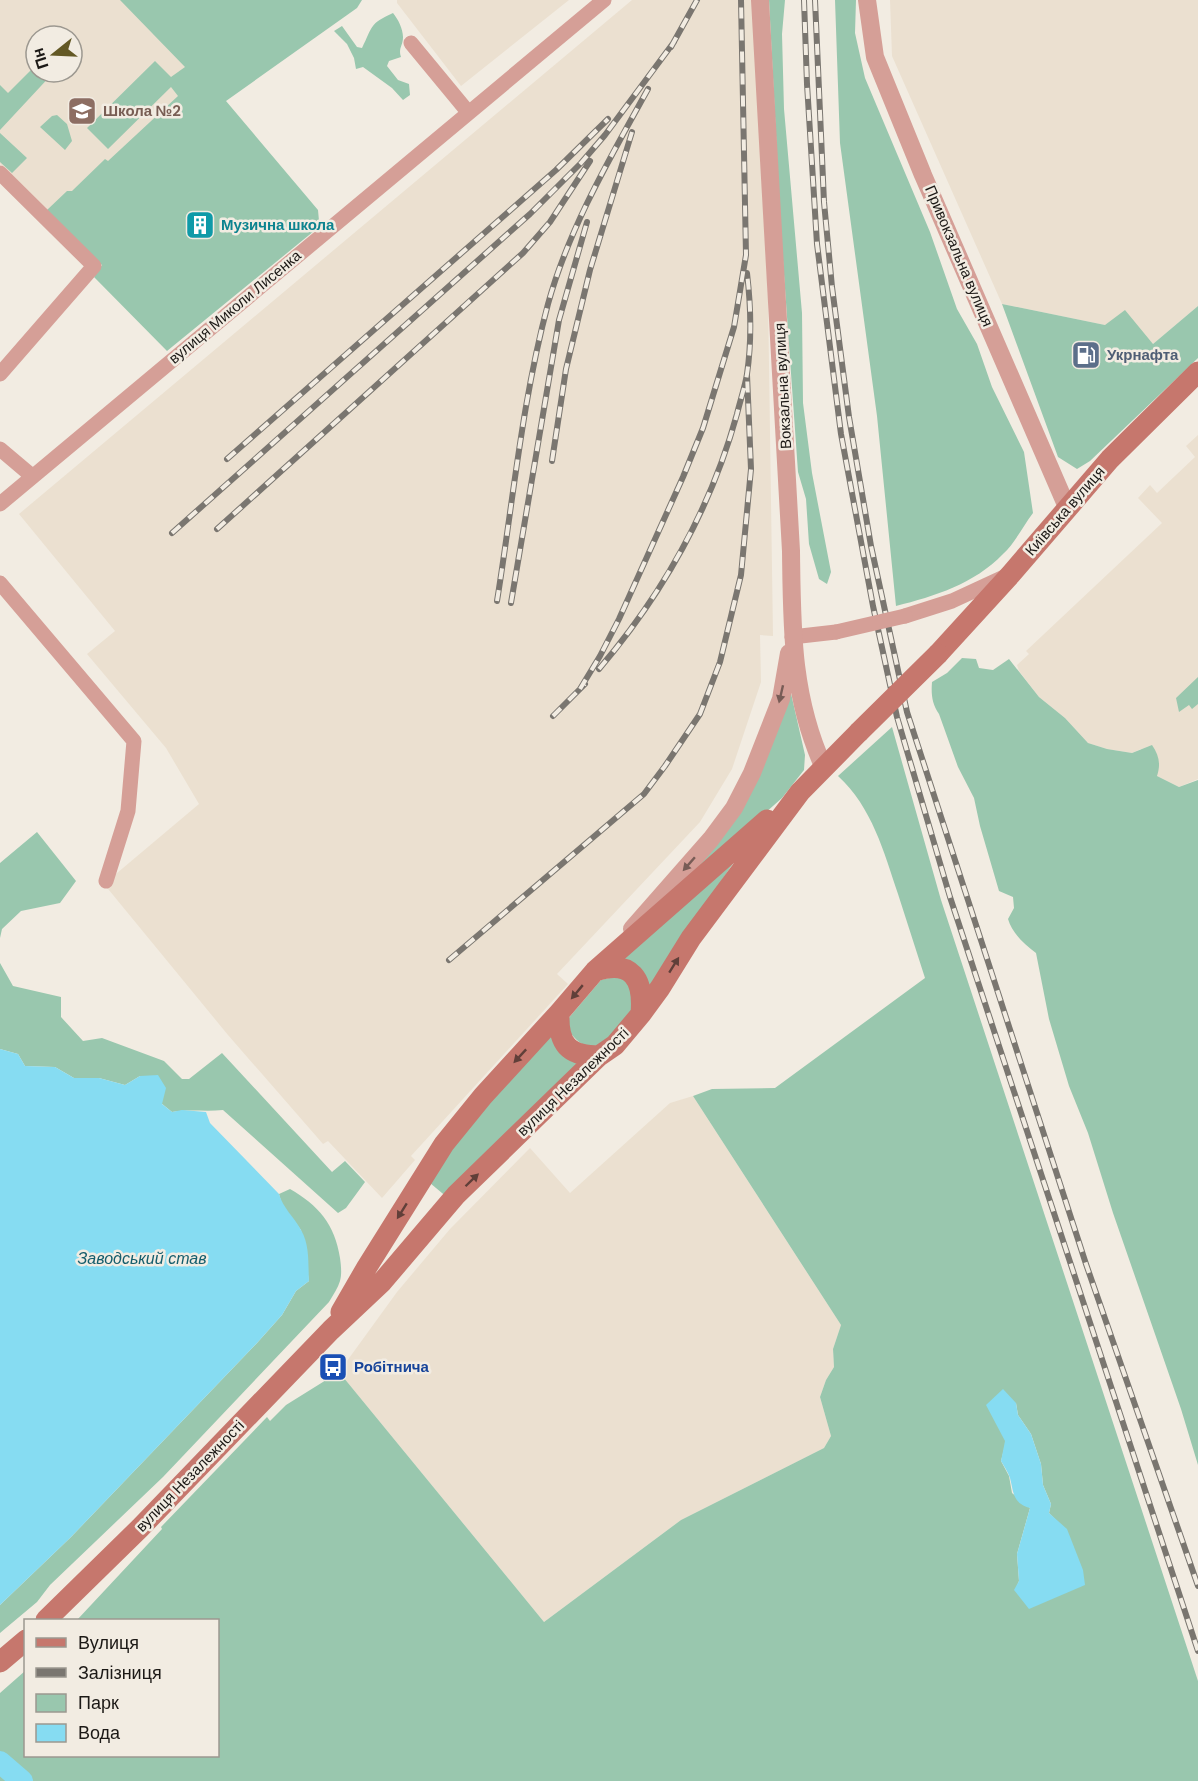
<svg xmlns="http://www.w3.org/2000/svg" width="1198" height="1781" font-family="'DM Sans',sans-serif">
<style>
.built{fill:#ebe0d0;fill-rule:evenodd}
.green{fill:#99c7ae;fill-rule:evenodd}
.water{fill:#86dcf2}
.lines{fill:none;stroke-linecap:round;stroke-linejoin:round}
.river{stroke:#86dcf2;stroke-width:22}
.minor{stroke:#d59f97;stroke-width:15}
.tertiary{stroke:#d59f97;stroke-width:18}
.secondary{stroke:#c6776d;stroke-width:21}
.rail-casing{stroke:#7a7670;stroke-width:6}
.rail{stroke:#f2ece2;stroke-width:4;stroke-dasharray:11;stroke-linecap:butt}
.minor-bridge{stroke:#d59f97;stroke-width:15}
.secondary-bridge{stroke:#c6776d;stroke-width:21}
.oneway{fill:#785c56}
.oneway2{fill:#603f39}
.labels{text-anchor:middle;stroke-width:5;stroke-linejoin:round;paint-order:stroke}
.education-label{font-size:15px;font-weight:bold;fill:#785e54;stroke:#f2ece2;text-anchor:start}
.culture-label{font-size:15px;font-weight:bold;fill:#0d838f;stroke:#f2ece2;text-anchor:start}
.street-label{font-size:15px;fill:#1c1916;stroke:#f2ece2}
.service-label{font-size:15px;font-weight:bold;fill:#4e5e75;stroke:#f2ece2;text-anchor:start}
.transit-label{font-size:15px;font-weight:bold;fill:#164399;stroke:#f2ece2;text-anchor:start}
.water-label{font-size:16px;font-style:italic;fill:#155d6c;stroke:#f2ece2}
</style>
<rect width="100%" height="100%" fill="#f2ece2"/>
<!-- built -->
<path class="built" d="M0 0H356L56 220 0 164ZM36 36H72V72H36Z
M397 0H569L461 86 397 3Z
M632 0H752L768 297 773 636 760 635 761 682 732 769 700 822 557 974 568 984 411 1156 415 1160 382 1198 328 1141 323 1144 228 1035 104 884 199 804 166 748 87 654 115 631 19 514Z
M890 0H1198V306L1153 344 1105 325 1002 304 892 56Z
M1198 435V779L1179 787 1157 776 1141 749 1132 753 1107 749 1088 743 1065 718 1039 697 1019 671 1017 665 1029 654 1026 651 1162 523 1138 498 1150 485 1157 493 1195 457 1186 446Z
M693 1096 841 1325 833 1349 834 1367 826 1380 820 1397 831 1436 824 1448 681 1520 544 1622 339 1372 397 1292 450 1229 530 1148 570 1193 670 1103Z"/>
<!-- green -->
<path class="green" d="M120 0H362L357 8 226 101 318 210 319 221 314 231 167 351 94 277 102 265 90 256 47 210 67 191H72L105 159 108 161 178 96 171 87 108 149 87 128 155 61 171 77 185 67Z
M769 0H785L782 34 784 109 802 313 803 403 812 473 831 572 827 584 819 579 809 544 806 499 798 472 781 232Z
M835 0H856L855 33 865 78 930 232 957 309 977 344 992 387 1024 452 1033 513C1023 526 1015 543 1003 554 974 584 935 596 896 606L877 416 840 143Z
M393 13C398 19 403 29 403 37 403 46 398 48 401 57L389 61 387 66 398 80 409 84 410 95 403 100 392 88 363 67 356 69 354 58 347 44 334 31 342 26 357 47 362 48C373 26 369 24 393 13Z
M36 65V72H54L0 130V85L8 93Z
M57 115 67 124 72 141 65 150 40 127 52 116Z
M0 133 27 158 12 173 0 162Z
M1002 304 1105 325 1125 310 1153 344 1198 306V358L1090 461 1077 469 1058 457Z
M962 658 976 659 979 668 993 670 1009 659 1039 697 1065 718 1088 743 1107 749 1132 753 1152 745C1159 755 1161 764 1157 776L1179 787 1198 780V1465L1181 1409 1113 1213 1088 1133 1069 1086 1049 1019 1036 953C1024 944 1012 933 1008 919L1014 908 1013 897 999 891 980 826 974 798 958 767 939 714C932 704 931 694 932 682L947 673Z
M1198 677V704L1192 709 1189 705 1179 712 1176 698Z
M790 689 805 755 804 770 782 798 644 921 733 819Z
M892 727 941 900 1198 1681V1781H0V1693L25 1671 26 1756H218V1620H77L162 1529 161 1527 267 1417 270 1421 286 1405 339 1372 544 1622 681 1520 824 1448 831 1436 820 1397 826 1380 834 1367 833 1349 841 1325 693 1096 712 1089 775 1088 925 978C916 950 907 922 898 894 884 852 872 807 838 776ZM1016 1403 1018 1415 1031 1434 1041 1464 1043 1485 1051 1504 1049 1513 1056 1520 1015 1590 1019 1581 1017 1554 1030 1508 1012 1493 1009 1476 1001 1461Z
M37 832 76 881 60 903 21 911 2 929 0 938V863Z
M741 852 680 941 650 989 617 960Z
M0 963 13 986 61 997V1017L83 1041 102 1038 164 1061 182 1079H189L222 1053 332 1172 345 1161 365 1182 346 1208 338 1213 223 1110C206 1112 189 1109 172 1112L161 1103 140 1076 125 1085 99 1078H74L55 1067 25 1066 18 1054 0 1049Z
M617 976 629 983 635 1012C612 1034 593 1068 567 1028L568 1019 572 1014 601 980Z
M550 1029 582 1064 448 1198 430 1183 451 1148Z
M290 1189C318 1205 335 1224 340 1258 341 1265 342 1274 340 1281 338 1288 333 1295 329 1302L163 1477 50 1585 37 1602 0 1633V1605L71 1537 257 1343 282 1315 296 1291 309 1281 301 1230 282 1205 279 1194Z"/>
<!-- water -->
<path class="water" d="M0 1049 18 1054 25 1066 55 1067 74 1078H99L125 1085 140 1076 158 1075 166 1088 162 1104 172 1112 182 1110 206 1112 210 1123 279 1194C283 1208 294 1217 301 1230 310 1245 308 1264 309 1281L296 1291 282 1315 257 1343 71 1537 0 1605Z
M1003 1389 1016 1403 1018 1415 1031 1434 1041 1464 1043 1485 1051 1504 1049 1513 1067 1529 1083 1570 1085 1585 1029 1609 1014 1590 1019 1581 1017 1554 1030 1508C1013 1503 1014 1494 1010 1478 1008 1472 1004 1466 1001 1461L1005 1441 986 1405Z"/>
<g class="lines">
<!-- river -->
<path class="river" d="M0 1762 22 1781"/>
<!-- minor -->
<path class="minor" d="M411 43 468 112
M0 173 94 266 0 374
M0 449 32 476
M0 504 604 0
M0 583 134 741 128 811 106 881
M905 616 952 601 1006 576
M792 637 836 632"/>
<!-- tertiary -->
<path class="tertiary" d="M760 0 791 551C792 627 791 696 824 768
M867 0 875 57 923 175 1067 507
M632 929 711 839 734 808 752 773 781 699 789 653"/>
<!-- secondary -->
<path class="secondary" d="M938 654 1011 574 1110 459 1198 372
M595 971C632 959 644 979 641 1014
M559 1013C558 1044 568 1056 599 1056
M341 1312 367 1267 444 1144 483 1096 559 1013 595 971 767 820
M46 1620 140 1528 331 1330 382 1282 456 1195 599 1056 615 1045 641 1014 660 988 691 938 800 792 859 732
M0 1662 26 1640"/>
<!-- rail casing -->
<g class="rail-casing">
<path id="rail" d="M804 0 807 84 817 244 841 434 873 606 897 717 950 897 1198 1651
M815 0 824 202 832 287 849 417 871 546 907 712 1086 1264 1198 1586
M671 47 697 0
M227 459 556 170 608 119
M552 461 566 369 590 270 632 132
M217 529 523 253 550 222 590 161
M172 533 530 214 581 163 605 135 674 42
M497 601C513 502 522 401 548 304 569 228 610 158 648 89
M511 603 559 320 587 222
M599 669C662 595 711 508 737 414 740 401 745 387 747 374 752 340 751 307 747 273
M580 689 600 656 619 619 683 477 703 428 734 327 746 255 741 0
M553 716 585 684
M449 960 644 794 665 766 700 714 720 662 741 575 751 469 747 375"/>
</g>
<!-- rail -->
<use href="#rail" class="rail"/>
<!-- minor-bridge -->
<path class="minor-bridge" d="M836 632 905 616"/>
<!-- secondary-bridge -->
<path class="secondary-bridge" d="M859 732 938 654"/>
</g>
<!-- one-way arrows -->
<defs><path id="oneway-solid" d="M-6-.8H1V-3.2L6.5 0L1 3.2V.8H-6Z" transform="scale(1.5)"/></defs>
<g class="oneway">
<use href="#oneway-solid" transform="translate(781 694) rotate(103)"/>
<use href="#oneway-solid" transform="translate(689 864) rotate(131)"/>
</g>
<g class="oneway2">
<use href="#oneway-solid" transform="translate(674 965) rotate(-58)"/>
<use href="#oneway-solid" transform="translate(577 992) rotate(130)"/>
<use href="#oneway-solid" transform="translate(520 1056) rotate(133)"/>
<use href="#oneway-solid" transform="translate(472 1180) rotate(-44)"/>
<use href="#oneway-solid" transform="translate(402 1211) rotate(122)"/>
</g>
<!-- icons -->
<defs>
<g id="school-square" transform="scale(1.5)"><rect x="-9" y="-9" width="18" height="18" rx="4" fill="#8d6e63" stroke="#f2ece2"/><path d="M0-5L7-2L0 1L-7-2ZM-4 1L0 2.5L4 1V4Q0 6-4 4Z" fill="#fff"/></g>
<g id="building-square" transform="scale(1.5)"><rect x="-9" y="-9" width="18" height="18" rx="4" fill="#0f9aa8" stroke="#f2ece2"/><path d="M-4-6H4V6H1V3H-1V6H-4ZM-2.5-4.3h1.7v1.8h-1.7ZM.8-4.3h1.7v1.8H.8ZM-2.5-1h1.7V.8h-1.7ZM.8-1h1.7V.8H.8Z" fill="#fff"/></g>
<g id="fuel-square" transform="scale(1.5)"><rect x="-9" y="-9" width="18" height="18" rx="4" fill="#5c6f8a" stroke="#f2ece2"/><path d="M-5.5-6h7V0h2V4h1.3V-2.5L3-4.5l.8-.8L6-3V5H2.5V1h-1V6h-7ZM-4.2-4.7v3.2H.2V-4.7Z" fill="#fff"/></g>
<g id="bus-square" transform="scale(1.5)"><rect x="-9" y="-9" width="18" height="18" rx="4" fill="#1a4fb4" stroke="#f2ece2"/><path d="M-5-6H5V4H4V6H2V4H-2V6H-4V4H-5ZM-3.5-4V0h7V-4ZM-3.5 1.2v1.5H-2V1.2ZM2 1.2v1.5H3.5V1.2Z" fill="#fff"/></g>
</defs>
<g fill-rule="evenodd">
<use href="#school-square" x="82" y="111"/>
<use href="#building-square" x="200" y="225"/>
<use href="#fuel-square" x="1086" y="355"/>
<use href="#bus-square" x="333" y="1367"/>
</g>
<g class="labels">
<!-- education labels -->
<g class="education-label">
<text x="103" y="116">Школа №2</text>
</g>
<!-- culture labels -->
<g class="culture-label">
<text x="221" y="230">Музична школа</text>
</g>
<!-- street labels -->
<g class="street-label">
<text transform="translate(959 256) rotate(67)" y="5">Привокзальна вулиця</text>
<text transform="translate(235 307) rotate(-40)" y="5">вулиця Миколи Лисенка</text>
<text transform="translate(783 386) rotate(-93)" y="5">Вокзальна вулиця</text>
<text transform="translate(1065 511) rotate(-49)" y="5">Київська вулиця</text>
<text transform="translate(573 1082) rotate(-44)" y="5">вулиця Незалежності</text>
<text transform="translate(190 1476) rotate(-46)" y="5">вулиця Незалежності</text>
</g>
<!-- service labels -->
<g class="service-label">
<text x="1107" y="360">Укрнафта</text>
</g>
<!-- transit labels -->
<g class="transit-label">
<text x="354" y="1372">Робітнича</text>
</g>
<!-- water labels -->
<g class="water-label">
<text x="142" y="1264">Заводський став</text>
</g>
</g>
<!-- legend -->
<rect x="24" y="1619" width="195" height="138" fill="#f2ece2" stroke="#9c9890" stroke-width="1.5"/>
<rect x="36" y="1638" width="30" height="9" fill="#c6776d" stroke="#9c9890" stroke-width="1.5"/>
<text x="78" y="1649" font-size="18" fill="#1c1916">Вулиця</text>
<rect x="36" y="1668" width="30" height="9" fill="#7a7670" stroke="#9c9890" stroke-width="1.5"/>
<text x="78" y="1679" font-size="18" fill="#1c1916">Залізниця</text>
<rect x="36" y="1694" width="30" height="18" fill="#99c7ae" stroke="#9c9890" stroke-width="1.5"/>
<text x="78" y="1709" font-size="18" fill="#1c1916">Парк</text>
<rect x="36" y="1724" width="30" height="18" fill="#86dcf2" stroke="#9c9890" stroke-width="1.5"/>
<text x="78" y="1739" font-size="18" fill="#1c1916">Вода</text>
<!-- north arrow -->
<g transform="translate(54 54) rotate(252)"><circle r="28" fill="#f2ece2" stroke="#9c9890" stroke-width="1.5"/>
<path d="M0-4.5L10 22L0 15L-10 22Z" fill="#635824"/>
<text y="-9" font-size="16" font-weight="bold" text-anchor="middle" fill="#1c1916">Пн</text>
</g>
</svg>
